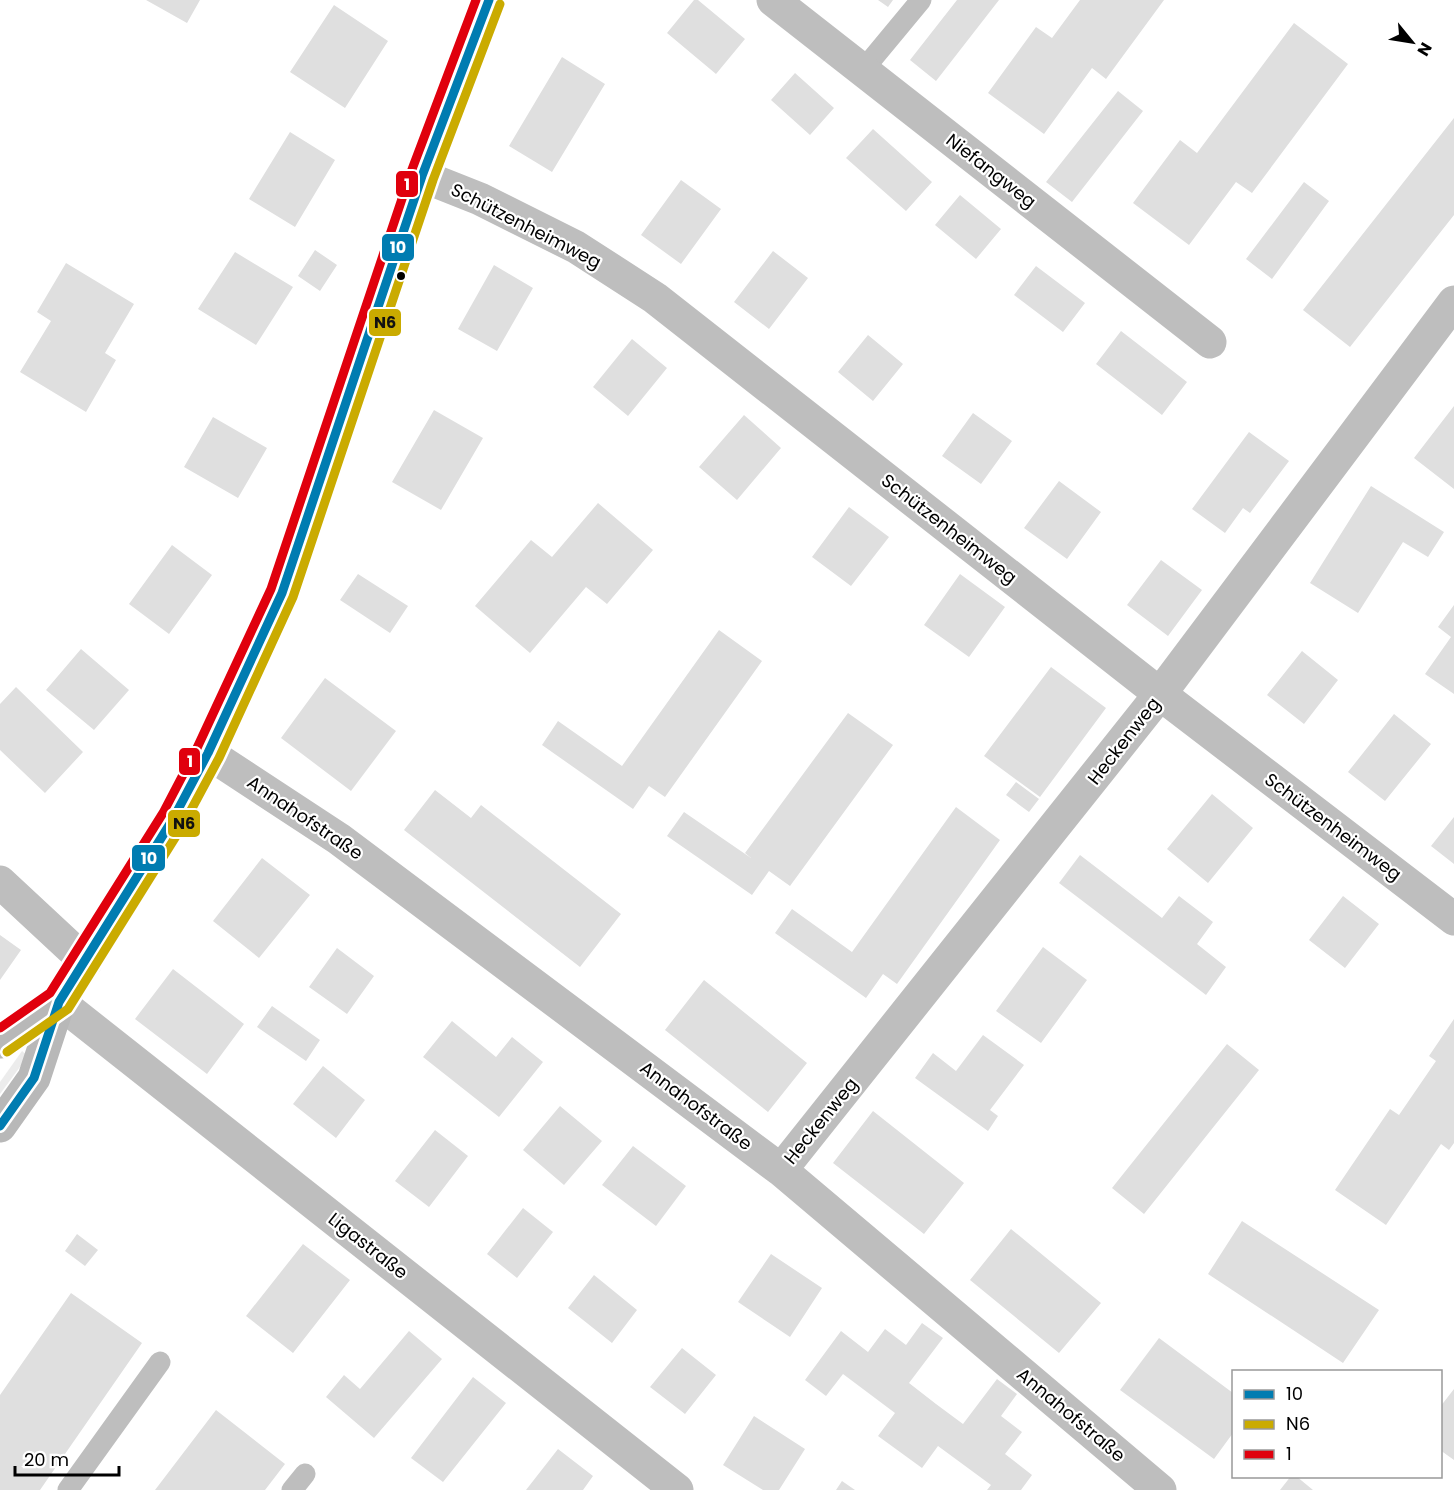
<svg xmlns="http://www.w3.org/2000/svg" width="1454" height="1490" font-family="Poppins,sans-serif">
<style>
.green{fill:#ececec}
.building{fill:#dfdfdf}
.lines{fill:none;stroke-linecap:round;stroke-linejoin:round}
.lane{stroke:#bebebe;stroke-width:21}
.street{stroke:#bebebe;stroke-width:33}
.secondary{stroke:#b8b8b8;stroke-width:33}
.bus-1-casing{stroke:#fff;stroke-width:14}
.bus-2-casing{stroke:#fff;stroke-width:14}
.bus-3-casing{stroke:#fff;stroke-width:14}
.bus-1{stroke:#007cb1;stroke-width:9}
.bus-2{stroke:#caab00;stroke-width:9}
.bus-3{stroke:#e0000d;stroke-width:9}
.bus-dot{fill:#000;stroke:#fff;stroke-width:2}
.labels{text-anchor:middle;stroke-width:4.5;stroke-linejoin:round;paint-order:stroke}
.street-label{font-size:18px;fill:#000;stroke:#fff}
.line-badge{stroke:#fff;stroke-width:2}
.badge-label{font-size:16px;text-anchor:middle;font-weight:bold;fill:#fff}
.pale-badge-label{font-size:16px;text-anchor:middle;font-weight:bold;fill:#111}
</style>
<rect width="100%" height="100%" fill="#fff"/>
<!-- green -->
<path class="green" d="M22 1051 28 1056 0 1094V1082Z"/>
<!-- building -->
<path class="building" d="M146 0H200L187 23Z
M694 0H698L745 39 716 74 667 33Z
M878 0H893L888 7Z
M957 0H999L936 81 910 60Z
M1080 0H1164L1106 79 1092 68 1044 134 988 93 1036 27 1052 38Z
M334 5 388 41 345 108 290 72Z
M1294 23 1348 64 1252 193 1236 182 1189 245 1133 203 1180 140 1197 153Z
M562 57 605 84 552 172 509 146Z
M795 73 834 108 810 135 771 100Z
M1118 91 1143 111 1072 202 1046 182Z
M1454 118V215L1350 347 1303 310Z
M873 129 932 182 906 211 846 158Z
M290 132 335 160 295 227 249 199Z
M681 180 721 209 681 264 641 235Z
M1304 182 1329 201 1272 279 1246 259Z
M960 195 1001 229 976 259 935 225Z
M315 250 337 265 320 291 298 276Z
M773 251 808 278 769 329 734 302Z
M235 252 293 287 256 345 198 309Z
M66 263 134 304 105 353 116 360 86 412 20 372 51 321 37 312Z
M494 265 533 288 497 351 458 329Z
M1036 266 1085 303 1063 332 1014 295Z
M1121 331 1187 382 1162 415 1096 364Z
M868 335 903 364 873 401 838 372Z
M632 339 667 368 628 416 593 387Z
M1454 406V489L1414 458Z
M434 410 483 438 441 510 392 482Z
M973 413 1012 441 981 484 942 456Z
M744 415 781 448 737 500 699 467Z
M213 417 267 448 238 498 184 467Z
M1249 432 1289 461 1250 513 1243 508 1225 533 1192 509Z
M1059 481 1101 512 1067 559 1024 528Z
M1371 486 1444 532 1428 557 1403 542 1358 613 1310 583Z
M598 503 653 550 607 604 586 587 530 653 475 606 531 540 552 557Z
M849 507 889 537 851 586 812 557Z
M172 545 212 575 169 634 129 604Z
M1161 560 1202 590 1168 636 1127 605Z
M358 574 408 606 390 633 340 600Z
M960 574 1005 607 969 657 924 625Z
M1454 605V694L1425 674 1451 637 1438 627Z
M719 630 762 661 665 797 649 786 633 809 542 745 558 721 622 766Z
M81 649 129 690 94 730 46 690Z
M1302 651 1338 680 1304 724 1267 695Z
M1051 667 1106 708 1040 797 984 756Z
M325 678 396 731 351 791 281 738Z
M16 687 83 752 45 793 0 750V704Z
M848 713 893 745 790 886 769 871 752 895 667 836 684 812 751 858 745 853Z
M1394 714 1431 744 1385 801 1348 772Z
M1016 782 1039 799 1029 812 1006 795Z
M435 790 471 818 481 805 621 914 580 967 404 830Z
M1212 794 1253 828 1208 883 1167 849Z
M956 807 1000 840 897 984 883 974 866 998 775 933 792 909 852 952Z
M1454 817V864L1431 846Z
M1080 855 1162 918 1179 896 1213 922 1197 944 1226 967 1206 995 1059 883Z
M262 858 310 895 259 958 213 921Z
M1343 896 1379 924 1345 968 1309 940Z
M0 935 21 950 0 980Z
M1043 947 1087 980 1041 1043 996 1011Z
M337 948 374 976 347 1014 309 987Z
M173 969 244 1024 207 1074 135 1019Z
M704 980 807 1063 768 1112 665 1030Z
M272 1006 320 1040 306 1061 257 1027Z
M1454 1019V1143L1449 1150 1441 1144 1386 1225 1335 1190 1390 1109 1399 1115 1436 1061 1429 1056Z
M452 1021 496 1057 512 1037 543 1062 499 1117 423 1057Z
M983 1035 1024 1065 990 1110 998 1116 988 1131 915 1078 933 1053 956 1071Z
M1227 1044 1259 1070 1144 1214 1112 1188Z
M323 1066 365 1100 336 1138 293 1104Z
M560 1106 602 1141 564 1185 523 1150Z
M873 1111 964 1183 924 1234 833 1163Z
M435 1130 468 1156 429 1207 395 1181Z
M633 1146 686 1186 656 1226 602 1185Z
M523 1208 553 1232 517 1278 487 1254Z
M1242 1221 1379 1310 1343 1363 1208 1274Z
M1011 1229 1101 1303 1059 1353 970 1280Z
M77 1234 98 1250 85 1266 65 1251Z
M303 1244 350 1280 293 1353 246 1316Z
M771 1254 822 1288 790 1337 738 1302Z
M594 1275 637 1310 612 1343 568 1308Z
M71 1293 142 1343 40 1490H0V1395Z
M922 1323 943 1338 909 1383 936 1404 963 1424 997 1379 1017 1394 1001 1416 1022 1432 1005 1454 1032 1475 1021 1490H987L991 1485 938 1446 922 1468 878 1436 895 1413 843 1374 826 1396 805 1380 841 1331 868 1352 885 1329 906 1345Z
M409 1331 442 1359 374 1438 326 1397 344 1375 360 1389Z
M1159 1338 1233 1393V1433L1214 1459 1120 1390Z
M682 1348 716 1375 685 1414 650 1387Z
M473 1377 506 1403 443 1482 411 1458Z
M1454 1389V1460L1440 1450V1407Z
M216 1410 285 1464 265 1490H155Z
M754 1416 805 1449 779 1490H763L723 1465Z
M558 1449 593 1476 583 1490H526Z
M1291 1476H1296L1313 1490H1280Z
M842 1481 855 1490H836Z"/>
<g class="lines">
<!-- lane -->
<path class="lane" d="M863 70 921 0
M68 1490 160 1362
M292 1490 305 1474"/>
<!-- street -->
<path class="street" d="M773 0 1210 342
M422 176 480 199 576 247 655 298 1160 694 1454 919
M208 753 339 839 781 1170 1160 1490
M0 882 86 962
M59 1002 677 1490
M781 1170 1160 694 1454 302"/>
<!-- secondary -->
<path class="secondary" d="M0 1042 59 1002
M0 1126 34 1078 59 1002 173 819 208 753 282 593 422 176 489 0"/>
<!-- bus-1 casing -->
<g class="bus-1-casing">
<path id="bus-1" d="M0 1126 34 1078 59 1002 173 819 208 753 282 593 422 176 489 0"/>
</g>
<!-- bus-2 casing -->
<g class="bus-2-casing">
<path id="bus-2" d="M7 1052 68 1009 183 825 219 758 293 597 433 180 500 4"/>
</g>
<!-- bus-3 casing -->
<g class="bus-3-casing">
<path id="bus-3" d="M0 1028 50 993 163 813 197 748 271 589 411 172 476 0"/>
</g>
<!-- bus-1 -->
<use href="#bus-1" class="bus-1"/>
<!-- bus-2 -->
<use href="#bus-2" class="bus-2"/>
<!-- bus-3 -->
<use href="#bus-3" class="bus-3"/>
</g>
<!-- markers -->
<circle class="bus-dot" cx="401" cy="276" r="5"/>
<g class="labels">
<!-- street labels -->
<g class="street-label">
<text transform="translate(991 171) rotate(38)" y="6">Niefangweg</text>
<text transform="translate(526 226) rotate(27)" y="6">Schützenheimweg</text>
<text transform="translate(949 529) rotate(38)" y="6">Schützenheimweg</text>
<text transform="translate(1124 741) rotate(-52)" y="6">Heckenweg</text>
<text transform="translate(305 818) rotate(34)" y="6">Annahofstraße</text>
<text transform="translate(1333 827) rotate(37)" y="6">Schützenheimweg</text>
<text transform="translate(696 1106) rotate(37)" y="6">Annahofstraße</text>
<text transform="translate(821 1121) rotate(-51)" y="6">Heckenweg</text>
<text transform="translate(368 1246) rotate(38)" y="6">Ligastraße</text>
<text transform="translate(1071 1415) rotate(40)" y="6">Annahofstraße</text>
</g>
</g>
<g class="line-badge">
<rect x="395" y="170" width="24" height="28" rx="6" fill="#e0000d"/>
<rect x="381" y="233" width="34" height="29" rx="6" fill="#007cb1"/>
<rect x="368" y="308" width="34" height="29" rx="6" fill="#caab00"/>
<rect x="178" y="747" width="23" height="29" rx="6" fill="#e0000d"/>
<rect x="167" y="809" width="34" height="29" rx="6" fill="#caab00"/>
<rect x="131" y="844" width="35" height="28" rx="6" fill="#007cb1"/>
</g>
<g class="badge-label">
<text x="407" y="190">1</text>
<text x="398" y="253">10</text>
<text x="190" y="767">1</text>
<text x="149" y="864">10</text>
</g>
<g class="pale-badge-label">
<text x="385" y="328">N6</text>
<text x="184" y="829">N6</text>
</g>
<!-- legend -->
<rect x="1232" y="1370" width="210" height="108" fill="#ffffff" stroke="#999999" stroke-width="1.5"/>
<rect x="1244" y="1390" width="30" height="9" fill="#007cb1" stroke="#999999" stroke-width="1.5"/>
<text x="1286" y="1400" font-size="18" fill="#000000">10</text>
<rect x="1244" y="1420" width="30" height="9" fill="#caab00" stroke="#999999" stroke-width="1.5"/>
<text x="1286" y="1430" font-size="18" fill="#000000">N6</text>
<rect x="1244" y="1450" width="30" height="9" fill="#e0000d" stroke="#999999" stroke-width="1.5"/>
<text x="1286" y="1460" font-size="18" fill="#000000">1</text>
<!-- north arrow -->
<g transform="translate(1412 42) rotate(120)" stroke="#ffffff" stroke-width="4.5" paint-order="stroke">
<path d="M0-4.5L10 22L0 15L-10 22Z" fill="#000000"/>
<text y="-9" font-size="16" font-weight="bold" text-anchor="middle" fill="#000000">N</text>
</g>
<!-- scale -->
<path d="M15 1466v9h104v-9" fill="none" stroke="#000000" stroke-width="3"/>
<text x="24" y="1466" font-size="18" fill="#000000" stroke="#ffffff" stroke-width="4.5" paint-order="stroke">20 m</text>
</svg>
